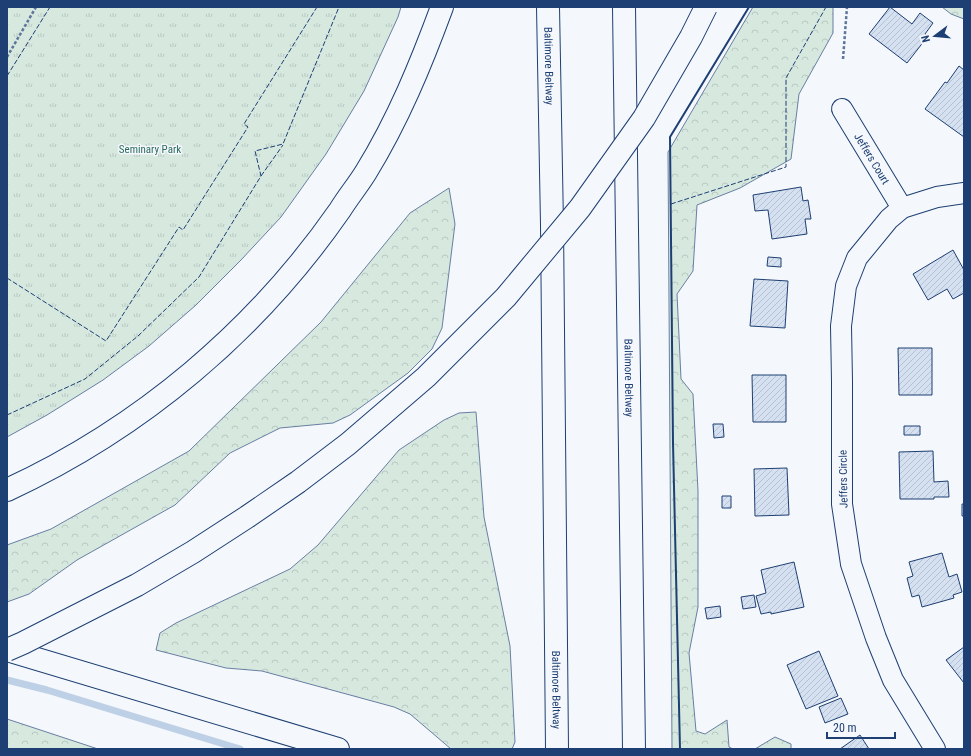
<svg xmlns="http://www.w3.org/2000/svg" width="971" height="756" font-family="'Roboto Condensed',sans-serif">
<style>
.forest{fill:url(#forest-crowns);stroke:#687fa3}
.park{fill:url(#park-tufts);stroke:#687fa3}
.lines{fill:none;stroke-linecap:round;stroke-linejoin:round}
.stream{stroke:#bed0e5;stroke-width:7}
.building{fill:url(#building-hatch);stroke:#1d3f73}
.street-casing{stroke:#1d3f73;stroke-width:22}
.highway-casing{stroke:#1d3f73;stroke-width:24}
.path{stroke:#5e769c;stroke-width:2.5;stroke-dasharray:3 2;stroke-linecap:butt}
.street{stroke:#f4f7fb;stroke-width:20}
.highway{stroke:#f4f7fb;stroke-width:22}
.highway-bridge-casing{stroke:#1d3f73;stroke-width:24;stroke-linecap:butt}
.highway-bridge{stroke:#f4f7fb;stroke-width:22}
.fence{stroke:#1d3f73;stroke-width:1;stroke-dasharray:5 2;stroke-linecap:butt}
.wall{stroke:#1d3f73;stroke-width:2}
.labels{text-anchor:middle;stroke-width:3;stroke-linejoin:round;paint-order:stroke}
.street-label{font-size:11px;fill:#1d3f73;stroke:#f4f7fb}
.park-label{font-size:11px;fill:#2c6c60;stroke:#f4f7fb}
</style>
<defs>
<pattern id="forest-crowns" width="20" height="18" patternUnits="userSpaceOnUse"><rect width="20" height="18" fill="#d7e8df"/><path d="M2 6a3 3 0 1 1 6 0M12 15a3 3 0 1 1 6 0" fill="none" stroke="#b8c8c3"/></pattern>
<pattern id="park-tufts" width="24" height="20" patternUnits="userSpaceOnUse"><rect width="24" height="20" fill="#d7e8df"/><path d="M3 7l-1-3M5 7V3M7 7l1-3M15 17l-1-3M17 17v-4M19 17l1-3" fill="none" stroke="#b8c8c3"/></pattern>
<pattern id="building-hatch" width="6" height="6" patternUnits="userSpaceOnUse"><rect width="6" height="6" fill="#d5e0f0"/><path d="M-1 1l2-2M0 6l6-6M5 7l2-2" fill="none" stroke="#b6c1d1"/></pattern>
</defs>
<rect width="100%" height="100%" fill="#f4f7fb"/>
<!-- forest -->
<path class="forest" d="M753 7H833V33L799 94 791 159 740 188 697 205 693 271 677 294 681 379 693 394 698 491V607L689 653 696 731 705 734 727 720 729 747 733 749H672L668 152Z
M942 7H964V19L951 14Z
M449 188 455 224 442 328 432 349 408 373 350 415 333 423 280 428 230 453 175 505 77 560 29 594 7 602V545L51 529 189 451 321 322 410 213Z
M476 412 484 517 510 646 515 742 512 749H451L410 714 394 707 262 671 226 668 156 650 160 633 176 623 290 569 318 545 399 450 444 420 459 413Z
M7 719 98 749H7Z
M775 737 791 744V749H755Z"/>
<!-- park -->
<path class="park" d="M7 7H401L398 17 364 91 326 154 281 217 241 260 196 305 149 346 103 380 47 415 7 437Z"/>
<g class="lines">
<!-- stream -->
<path class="stream" d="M7 680 47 690 240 749"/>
</g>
<!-- building -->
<path class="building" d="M890 7 912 24 920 13 933 23 925 34 928 36 907 63 869 34Z
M959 66 964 70V137L925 109 945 82 947 83Z
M801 187 803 201 808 200 811 219H805L807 234 772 239 768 210 755 211 753 195Z
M953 250 964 270V293L953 299 947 289 928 300 913 274Z
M768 257 781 258V267L767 266Z
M754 279 788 281 785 328 750 326Z
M898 348H932V395H899Z
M752 375H786V422H753Z
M713 424H723L724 437 714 438Z
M904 426H920V435H904Z
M933 451 934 482 948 481 949 497H934V499H900L899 452Z
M787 468 789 515 755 516 754 469Z
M722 496H731V508H722Z
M962 504H964V516H962Z
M942 553 949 577 957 574 962 592 953 595 954 598 922 607 919 595 912 597 907 578 913 576 909 562Z
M794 562 804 607 771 614V612L761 614 756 596 766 593 761 570Z
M754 595 756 607 743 609 741 597Z
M720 606 721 617 707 619 705 608Z
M964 647V683L946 660Z
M819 651 838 696 806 709 787 665Z
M841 698 848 714 825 723 819 707Z
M860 735 869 749H840Z"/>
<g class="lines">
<!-- street casing -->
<g class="street-casing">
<g id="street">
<path id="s1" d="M842 109 902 208"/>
<path d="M935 749 893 680 876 638 851 564 842 504V381L841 326 846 286 857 258 889 219 902 208 937 197 964 193"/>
</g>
</g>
<!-- highway casing -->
<g class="highway-casing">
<g id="highway">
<path id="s2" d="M548 7 552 225 557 749"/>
<path id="s3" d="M624 7 634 749"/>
<path d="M7 490C141 428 256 331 340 210 348 197 358 185 366 172 398 120 421 64 442 7"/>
<path d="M7 650 338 749"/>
</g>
</g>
<!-- path -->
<path class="path" d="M7 57 36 7
M843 59 847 7"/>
<!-- street -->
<use href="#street" class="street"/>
<!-- highway -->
<use href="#highway" class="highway"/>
<!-- highway-bridge casing -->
<g class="highway-bridge-casing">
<path id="highway-bridge" d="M7 650 23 643 137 585 193 552 247 517 298 482 348 444 426 377 506 297 580 208 644 118 691 37 706 7"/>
</g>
<!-- highway-bridge -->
<use href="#highway-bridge" class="highway-bridge"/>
<!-- fence -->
<path class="fence" d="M7 76 50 7
M261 176 283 145
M671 204 786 167V78L826 7
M7 278 106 341 179 227 183 230 248 127 244 124 317 7
M7 415 85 379 138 336 199 277 261 176 255 151 283 144 339 7"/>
<!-- wall -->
<path class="wall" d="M680 749 673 443 670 137 749 7"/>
</g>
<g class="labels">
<!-- street labels -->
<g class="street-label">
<text dy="4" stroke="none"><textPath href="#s2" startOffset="59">Baltimore Beltway</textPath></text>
<text dy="4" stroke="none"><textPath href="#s1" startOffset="58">Jeffers Court</textPath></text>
<text dy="4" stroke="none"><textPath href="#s3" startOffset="371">Baltimore Beltway</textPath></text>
<text transform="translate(843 479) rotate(-91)" y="4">Jeffers Circle</text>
<text dy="4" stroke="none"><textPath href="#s2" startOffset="683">Baltimore Beltway</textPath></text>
</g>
<!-- park labels -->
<g class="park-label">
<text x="150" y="153">Seminary Park</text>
</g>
</g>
<!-- border -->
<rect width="971" height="756" fill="none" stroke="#1d3f73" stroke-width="16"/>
<!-- north arrow -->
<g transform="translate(935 36) rotate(254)" stroke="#f4f7fb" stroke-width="3" paint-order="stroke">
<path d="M0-3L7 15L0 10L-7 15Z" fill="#1d3f73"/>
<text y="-6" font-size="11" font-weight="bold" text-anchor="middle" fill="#1d3f73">N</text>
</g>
<!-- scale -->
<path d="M827 732v6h68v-6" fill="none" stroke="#1d3f73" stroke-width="2"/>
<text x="833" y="732" font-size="12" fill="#1d3f73" stroke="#f4f7fb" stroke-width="3" paint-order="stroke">20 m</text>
</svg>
